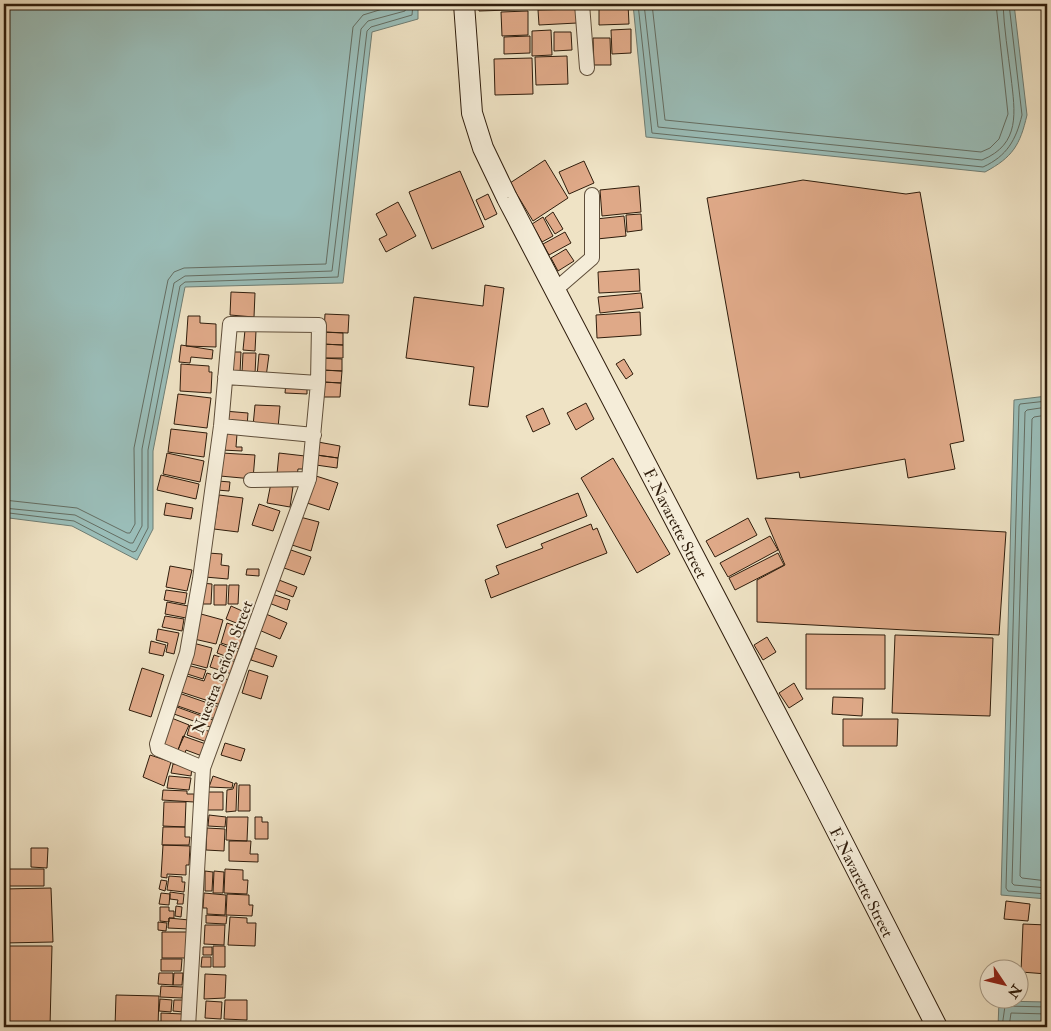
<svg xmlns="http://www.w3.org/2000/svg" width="1051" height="1031" font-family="'IM FELL Double Pica',serif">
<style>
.water{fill:#9abdb8;stroke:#6f7d73}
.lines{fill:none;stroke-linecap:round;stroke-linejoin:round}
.shore{stroke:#646d62;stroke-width:1}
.building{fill:#dfa988;stroke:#2f1d0c}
.minor-casing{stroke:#5f4e3a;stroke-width:16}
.secondary-casing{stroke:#2f1d0c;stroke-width:22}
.minor{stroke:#f5edd9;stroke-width:14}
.secondary{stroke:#f5edd9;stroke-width:20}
.labels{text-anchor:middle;stroke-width:4;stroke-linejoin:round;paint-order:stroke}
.street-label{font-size:16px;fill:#2f1d0c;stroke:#f5edd9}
</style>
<rect width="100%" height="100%" fill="#efe3c5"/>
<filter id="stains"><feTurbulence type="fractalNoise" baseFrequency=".004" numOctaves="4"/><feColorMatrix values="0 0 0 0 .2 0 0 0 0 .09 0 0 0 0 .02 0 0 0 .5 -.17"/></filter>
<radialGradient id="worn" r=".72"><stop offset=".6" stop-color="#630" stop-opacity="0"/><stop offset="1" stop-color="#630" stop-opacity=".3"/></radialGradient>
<!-- water -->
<path class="water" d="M4 4H418V19L372 32 343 283 185 287 153 451V529L137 560 72 526 9 518 4 521Z
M633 4H1014L1027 115C1020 145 1013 157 985 172L646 137Z
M1047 396V899L1001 895 1014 400Z
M999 1001 1047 1002V1027H998Z"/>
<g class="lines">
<!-- shore -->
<path class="shore" d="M638 4 652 133 983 167C1007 156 1016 140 1022 115L1009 4
M644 4 658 127 982 160C1021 144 1015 112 1011 77 1008 53 1004 28 1003 4
M652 4 665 120 981 152 990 148 999 139 1008 114 996 4
M1047 401 1020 404 1019 406 1006 888 1008 891 1047 894
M1047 407 1027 410 1025 412 1012 883 1014 885 1047 888
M1047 415 1034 417 1032 419 1020 876 1022 878 1047 881
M4 500 77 508 127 533H130L135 524 134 448 168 280 174 272 184 268 326 264 353 27 363 15 399 4
M4 508 75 515 130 543H133L142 526V449L174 283 185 276 332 271 361 29 368 21 405 11 407 4
M4 515 9 513 74 521 133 552 136 551 148 528V450L180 286 185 282 338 277 367 31 371 27 412 15 413 4
M1002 1027 1005 1006 1047 1007
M1009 1027 1011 1013 1047 1014"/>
</g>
<!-- building -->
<path class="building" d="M478 4H572V8L479 11Z
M599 4H628L629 24 599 25Z
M577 9V23L539 25 538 10Z
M528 11V35L502 36 501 12Z
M631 29V53L612 54 611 30Z
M551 30 552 55 532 56V31Z
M554 32H571L572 50 554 51Z
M530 36V53L504 54V37Z
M593 38H610L611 65H594Z
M567 56 568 84 536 85 535 57Z
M532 58 533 94 495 95 494 59Z
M545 160 568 198 533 221 510 183Z
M584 161 594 183 569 194 559 172Z
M460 171 484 227 432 249 409 192Z
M803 180 906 194 920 192 964 441 950 444 955 469 908 478 905 459 800 478 799 472 757 479 707 198Z
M639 186 641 212 602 216 600 190Z
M488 194 497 214 485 220 476 200Z
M398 202 416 236 386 252 379 239 387 235 376 214Z
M553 212 563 229 555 234 545 218Z
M641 214 642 230 627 232 626 215Z
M624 216 626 236 597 239 596 219Z
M543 217 553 236 542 242 532 224Z
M565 232 571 243 549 255 543 244Z
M566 249 574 261 558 271 551 258Z
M639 269 640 291 599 293 598 272Z
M485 285 504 288 488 407 469 405 474 367 406 358 414 297 483 306Z
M231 292 255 293 254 317 230 315Z
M641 293 643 308 600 313 598 297Z
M640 312 641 335 597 338 596 315Z
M325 314 349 315 348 333 324 332Z
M188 316H200V323L216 324V347L186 346Z
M245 330 256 331 255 351 243 350Z
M322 332 343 333V345L322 344Z
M321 344 343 345V358H321Z
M181 345 213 350 212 359 191 357 190 363 179 362Z
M229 352H241L240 373H228Z
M243 353H256L255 374 242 373Z
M259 354 269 355 266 377 257 376Z
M321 358 342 359V371L320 370Z
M624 359 633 374 626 379 616 364Z
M181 364 209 366V372H212L211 393 180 391Z
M323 370 342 371 341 383 323 382Z
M286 382H307V394L285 393Z
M323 382 341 383 340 397H322Z
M178 394 211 398 207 428 174 424Z
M586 403 594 419 576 430 567 413Z
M255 405 280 406 278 428 253 426Z
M543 408 550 424 533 432 526 416Z
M224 411 248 413 247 427 223 424Z
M171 429 207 433 204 457 168 452Z
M223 433 237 434 236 447H242V451L222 450Z
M318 442 340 446 338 458 316 455Z
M167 453 204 461 200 482 163 474Z
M222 453 255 455 253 479 220 476Z
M279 453 305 456 303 469H298L297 476 277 474Z
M317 455 338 458 337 468 316 465Z
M613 458 670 554 637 573 581 478Z
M161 475 199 484 196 499 157 490Z
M316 476 338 483 329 510 307 503Z
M218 481 230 482 229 491 217 490Z
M271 483 293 487 290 507 267 503Z
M578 493 587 516 506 548 497 525Z
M219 495 243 498 238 532 214 529Z
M166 503 193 508 191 519 164 515Z
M259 504 280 511 273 531 252 525Z
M300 517 319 522 311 551 292 545Z
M748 518 757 535 715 557 706 541Z
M765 518 1006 532 999 635 757 622V580L785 565Z
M591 524 593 530 597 528 607 553 491 598 485 580 499 574 496 566 543 548 541 544Z
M770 536 778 550 728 577 720 563Z
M291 550 311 557 304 575 284 568Z
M208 553 222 554 221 565 229 566 228 579 205 577Z
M778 553 784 565 735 590 729 578Z
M170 566 192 570 187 591 166 587Z
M247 569H259V576L246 575Z
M279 580 297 587 293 597 275 590Z
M201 583 212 584 211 604H199Z
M214 585H227L226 605H214Z
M229 585H239L238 604H228Z
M166 590 187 593 185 604 164 600Z
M272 594 290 600 287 610 269 603Z
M167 602 188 606 186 618 165 614Z
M231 606 249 614 244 626 226 619Z
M201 614 223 620 216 644 194 639Z
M266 614 287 623 280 639 259 630Z
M165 616 184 619 182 631 162 627Z
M227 623 245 629 239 649 221 643Z
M158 629 179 633 174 654 166 652 168 643 156 640Z
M806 634 885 635V689H806Z
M895 635 993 638 990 716 892 713Z
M767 637 776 652 763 660 754 645Z
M151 641 166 645 163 656 149 653Z
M193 643 212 648 207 668 188 663Z
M220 644 239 652 236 660 217 653Z
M255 648 277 656 273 667 251 660Z
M214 655 236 662 232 674 210 667Z
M187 665 206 670 203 679 184 673Z
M142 668 164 675 151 717 129 710Z
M249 670 268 676 261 699 242 693Z
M207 673 232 681 224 706 181 692 187 676 204 681Z
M794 683 803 699 789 708 779 693Z
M179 693 222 708 218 720 175 705Z
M833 697 863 698 862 716 832 714Z
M177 707 216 721 213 728 174 714Z
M169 717 189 725 177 752 159 745Z
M843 719H898L897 746H843Z
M190 725 211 732 207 742 187 735Z
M183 736 206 744 202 756 186 750 184 756 177 753Z
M225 743 245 749 241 761 221 755Z
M150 755 171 762 164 786 143 777Z
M173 764 192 767 191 776 171 773Z
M169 776 191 778 189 790 167 788Z
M213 776 233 783 232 788 209 787Z
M235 783H237L236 811 226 812 227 790 233 789Z
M239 785H250V811H238Z
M163 790 187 791V794H194V802L162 800Z
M207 792H223V810H207Z
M164 802H186L185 827 163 826Z
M209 815 226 817 225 827 208 826Z
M227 817H248L247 841 226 840Z
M255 817H262V822H268V839H255Z
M163 827H185V837H190L189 845H162Z
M207 828 225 829 224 851 206 850Z
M229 841H251L250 854H258V862L229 861Z
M163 845 190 846 189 865H186V875L167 874V878L161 877Z
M31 848H48L47 868 31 867Z
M4 869H44V886H4Z
M225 869 243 870V880H248L247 894 224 893Z
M205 871 213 872 212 891H205Z
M214 871 224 872 223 893H213Z
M169 876 182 877V882H185L184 892 167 890Z
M161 880 167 881 165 891 159 889Z
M51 888 53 942 4 943V889Z
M170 892 184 894 183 904H177L178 900 170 899Z
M161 893 170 894 169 905 159 904Z
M204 893 226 895 225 915 207 914V908H203Z
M227 894 249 895V905H253L252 916 226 915Z
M1006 901 1030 904 1028 921 1004 919Z
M176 906 182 907 181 917 175 916Z
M160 907H169V911H174V918H169V922L160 921Z
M206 915 227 916 226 924 206 923Z
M230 917 247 918V923H256L255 946 228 945Z
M169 918 189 920V929L168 928Z
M158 922 167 923 166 931 158 930Z
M1023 924 1047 925V974L1021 972Z
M205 925H225L224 945 204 944Z
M162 932H187L186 958H162Z
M9 946H52L50 1027H7Z
M213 946H225V967H213Z
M4 947H8L5 1027H4Z
M203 947H212V955H203Z
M202 957H211V967H201Z
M161 959H182L181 971H161Z
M159 973H173V985L158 984Z
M174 973H183L182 985H173Z
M205 974 226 975 225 998 204 999Z
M161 986 183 987 182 998 160 997Z
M116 995 159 996 158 1027H115Z
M160 999 172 1000 171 1012 159 1011Z
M174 1000H183V1012L173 1011Z
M225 1000H247V1020L224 1019Z
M206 1001 222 1002 221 1019 205 1018Z
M161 1013 183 1014V1027H161Z"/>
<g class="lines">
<!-- minor casing -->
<g class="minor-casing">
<path id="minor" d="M582 4 587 68
M555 290 592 258V195
M225 377 318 383
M221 426 314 435
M251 480 309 479
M188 1027 203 768 309 479 318 383 319 325 230 324 221 426 200 579 187 653 157 744 158 749 203 768"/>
</g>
<!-- secondary casing -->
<g class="secondary-casing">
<path id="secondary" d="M464 4 472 113 483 148 507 198 816 790 937 1027"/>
</g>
<!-- minor -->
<use href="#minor" class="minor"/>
<!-- secondary -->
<use href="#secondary" class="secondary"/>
</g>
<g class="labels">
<!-- street labels -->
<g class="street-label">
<text transform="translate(676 523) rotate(63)" y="6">F. Navarette Street</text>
<text transform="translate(222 667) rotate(-69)" y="6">Nuestra Señora Street</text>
<text transform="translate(862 882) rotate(63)" y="6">F. Navarette Street</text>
</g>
</g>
<!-- margin -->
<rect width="1051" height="1031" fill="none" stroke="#efe3c5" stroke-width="20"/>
<rect x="5" y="5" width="1041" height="1021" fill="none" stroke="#2f1d0c" stroke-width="2.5"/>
<rect x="10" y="10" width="1031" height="1011" fill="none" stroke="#2f1d0c"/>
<!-- north arrow -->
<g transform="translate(1004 984) rotate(125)"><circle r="24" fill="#f5edd9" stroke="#a69a87"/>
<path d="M0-4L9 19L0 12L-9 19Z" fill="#8f2418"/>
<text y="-8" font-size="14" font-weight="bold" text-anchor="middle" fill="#2f1d0c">N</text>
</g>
<rect width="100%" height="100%" filter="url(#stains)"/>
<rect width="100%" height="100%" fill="url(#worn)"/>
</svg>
